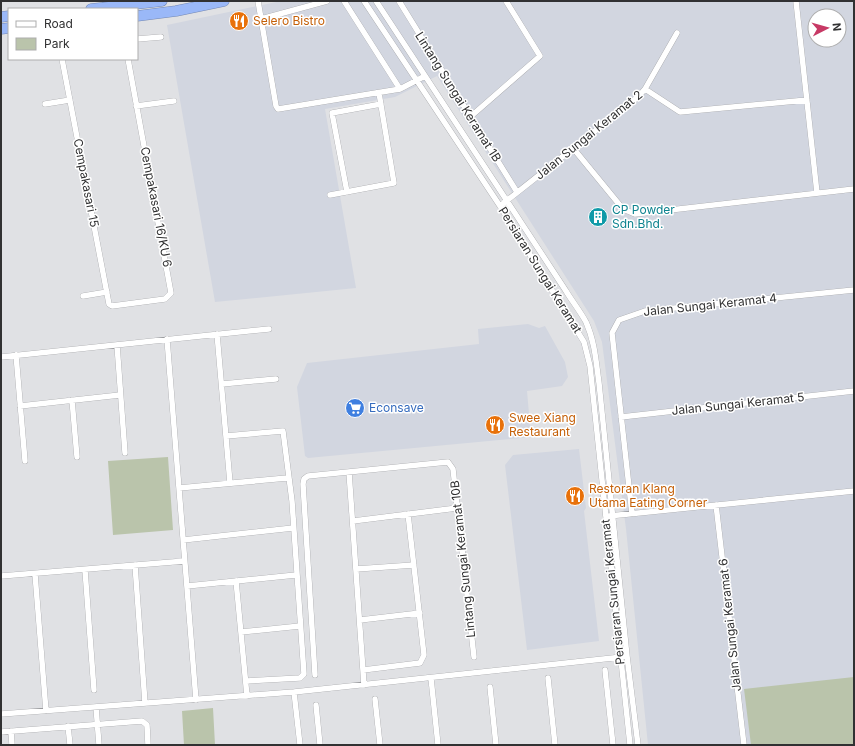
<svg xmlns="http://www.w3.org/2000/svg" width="855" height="746" font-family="Inter,sans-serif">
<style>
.built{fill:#d2d6e0;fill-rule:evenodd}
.green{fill:#bac4ab}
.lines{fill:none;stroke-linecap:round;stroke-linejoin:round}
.stream{stroke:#6f9a9f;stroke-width:2}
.street-casing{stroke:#9b9c9f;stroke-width:6}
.highway-casing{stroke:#7589b3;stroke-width:11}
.street{stroke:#fff;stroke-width:5.5}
.highway{stroke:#9ab8f8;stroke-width:10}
.labels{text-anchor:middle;stroke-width:3;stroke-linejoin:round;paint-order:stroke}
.food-label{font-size:12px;fill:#c56008;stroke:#fff;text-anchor:start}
.street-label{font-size:12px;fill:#313132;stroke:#fff}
.culture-label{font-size:12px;fill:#0d838f;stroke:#fff;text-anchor:start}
.shop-label{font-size:12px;fill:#366cbe;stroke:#fff;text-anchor:start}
</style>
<rect width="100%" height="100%" fill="#e0e1e4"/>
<!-- built -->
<path class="built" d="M281 1H854V745H648L626 529 602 342 594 321 437 76 395 97 325 109 356 288 215 302 167 25ZM815 16H839V40H815Z
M528 324 539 328 545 326 565 362 568 377 562 386 527 391 531 437 308 458 305 456 297 387 307 363 479 344 478 329Z
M579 449 586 508 584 511 599 641 527 650 505 465 513 455Z"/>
<!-- green -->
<path class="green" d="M168 457 173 530 113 535 108 461Z
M854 677V745H751L744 689Z
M213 708 215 745H184L182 711Z"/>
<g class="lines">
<!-- stream -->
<path class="stream" d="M103 2 110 1"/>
<!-- street casing -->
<g class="street-casing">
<path id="street" d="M258 1 276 106 278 109 400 89 425 76
M344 1 400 89
M364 1 500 206 584 342 590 366 630 745
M376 1 566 291C572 301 580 311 586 322 595 342 596 362 599 383L627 656 638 745
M399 1 517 192
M796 1 817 193
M261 19 327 1
M137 39 161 37
M62 59 109 304 112 306 165 299 171 293 128 59
M645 89 680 112 807 100
M45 104 70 100
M136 106 174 101
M469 118 540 56 506 1
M573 148 623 209 635 214 854 189
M347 192 332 113 381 104
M330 195 394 183 379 93
M500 206 638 97 645 89 677 33
M83 296 107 292
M217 334 230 483
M167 339 196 700
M117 345 125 453
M16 355 25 461
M1 357 269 329
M222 384 276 379
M72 400 77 457
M20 406 120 395
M621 417 854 391
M226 436 283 431 292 501 304 674 300 678 246 681
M349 472 364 685
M179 488 287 478
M716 505 744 745
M632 514 612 333 619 320 645 311 854 290
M609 516 854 491
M353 521 457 508
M183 540 293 528
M135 565 145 703
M356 569 414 565
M85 570 94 690
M35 574 46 711
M1 576 185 561
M236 581 247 696
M187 586 296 575
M360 620 420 613
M241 632 300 626
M363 670 420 663 424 655 408 514
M605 670 613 745
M315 675 303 484 304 479 308 476 448 462 453 469 474 657
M431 678 438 745
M548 678 555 745
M490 687 496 745
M294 692 300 745
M375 699 380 745
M316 705 320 745
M96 707 99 745
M1 714 294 692 622 657
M68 726 70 745
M11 731 12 745
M1 732 142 721 147 725 148 745"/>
</g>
<!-- highway casing -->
<g class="highway-casing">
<path id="highway" d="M91 9 162 1
M137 16 176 11 224 1
M1 17 9 16
M1 29 9 28"/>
</g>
<!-- street -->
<use href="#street" class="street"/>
<!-- highway -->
<use href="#highway" class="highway"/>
</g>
<!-- icons -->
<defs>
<g id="restaurant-disc" transform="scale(1)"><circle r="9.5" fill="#e8710a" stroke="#fff"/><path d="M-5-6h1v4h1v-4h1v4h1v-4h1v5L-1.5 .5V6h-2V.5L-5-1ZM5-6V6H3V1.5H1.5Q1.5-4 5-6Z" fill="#fff"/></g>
<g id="building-disc" transform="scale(1)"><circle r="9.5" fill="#0f9aa8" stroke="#fff"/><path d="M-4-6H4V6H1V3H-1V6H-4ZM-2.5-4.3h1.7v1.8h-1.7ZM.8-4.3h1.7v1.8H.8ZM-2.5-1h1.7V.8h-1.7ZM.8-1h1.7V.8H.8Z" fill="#fff"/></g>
<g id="supermarket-disc" transform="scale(1)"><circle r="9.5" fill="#3f7fe0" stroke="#fff"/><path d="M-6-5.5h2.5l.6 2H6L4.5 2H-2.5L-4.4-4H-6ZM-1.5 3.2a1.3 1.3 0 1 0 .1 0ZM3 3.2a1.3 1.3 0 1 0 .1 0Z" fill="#fff"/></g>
</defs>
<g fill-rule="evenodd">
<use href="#restaurant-disc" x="239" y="21"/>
<use href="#building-disc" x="598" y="217"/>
<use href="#supermarket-disc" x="355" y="408"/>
<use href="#restaurant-disc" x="495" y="425"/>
<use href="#restaurant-disc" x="575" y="496"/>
</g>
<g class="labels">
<!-- food labels -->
<g class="food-label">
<text x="253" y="25">Selero Bistro</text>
<text x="509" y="422">Swee Xiang<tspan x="509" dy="14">Restaurant</tspan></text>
<text x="589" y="493">Restoran Klang<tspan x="589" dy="14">Utama Eating Corner</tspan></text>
</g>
<!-- street labels -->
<g class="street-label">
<text transform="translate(458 97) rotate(58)" y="4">Lintang Sungai Keramat 1B</text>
<text transform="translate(589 135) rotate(-39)" y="4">Jalan Sungai Keramat 2</text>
<text transform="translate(86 183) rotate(79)" y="4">Cempakasari 15</text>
<text transform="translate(156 207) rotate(79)" y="4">Cempakasari 16/KU 6</text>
<text transform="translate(540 270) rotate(58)" y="4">Persiaran Sungai Keramat</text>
<text transform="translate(710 305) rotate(-6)" y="4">Jalan Sungai Keramat 4</text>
<text transform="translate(738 404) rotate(-6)" y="4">Jalan Sungai Keramat 5</text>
<text transform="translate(463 559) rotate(-96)" y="4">Lintang Sungai Keramat 10B</text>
<text transform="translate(613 592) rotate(-96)" y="4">Persiaran Sungai Keramat</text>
<text transform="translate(730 625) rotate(-96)" y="4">Jalan Sungai Keramat 6</text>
</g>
<!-- culture labels -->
<g class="culture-label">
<text x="612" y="214">CP Powder<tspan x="612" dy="14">Sdn.Bhd.</tspan></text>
</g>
<!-- shop labels -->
<g class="shop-label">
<text x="369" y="412">Econsave</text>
</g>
</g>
<!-- border -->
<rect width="855" height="746" fill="none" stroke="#313132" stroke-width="4"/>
<!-- legend -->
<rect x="8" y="8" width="130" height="52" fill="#ffffff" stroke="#adadad"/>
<rect x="16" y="21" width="20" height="6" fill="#ffffff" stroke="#adadad"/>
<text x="44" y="28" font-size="12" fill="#313132">Road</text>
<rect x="16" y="38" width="20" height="12" fill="#bac4ab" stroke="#adadad"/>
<text x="44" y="48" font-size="12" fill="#313132">Park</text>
<!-- north arrow -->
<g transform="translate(827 28) rotate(84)"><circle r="19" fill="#ffffff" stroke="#adadad"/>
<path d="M0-3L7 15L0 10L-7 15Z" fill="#c73965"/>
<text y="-6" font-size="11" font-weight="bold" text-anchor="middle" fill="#313132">N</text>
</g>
</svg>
